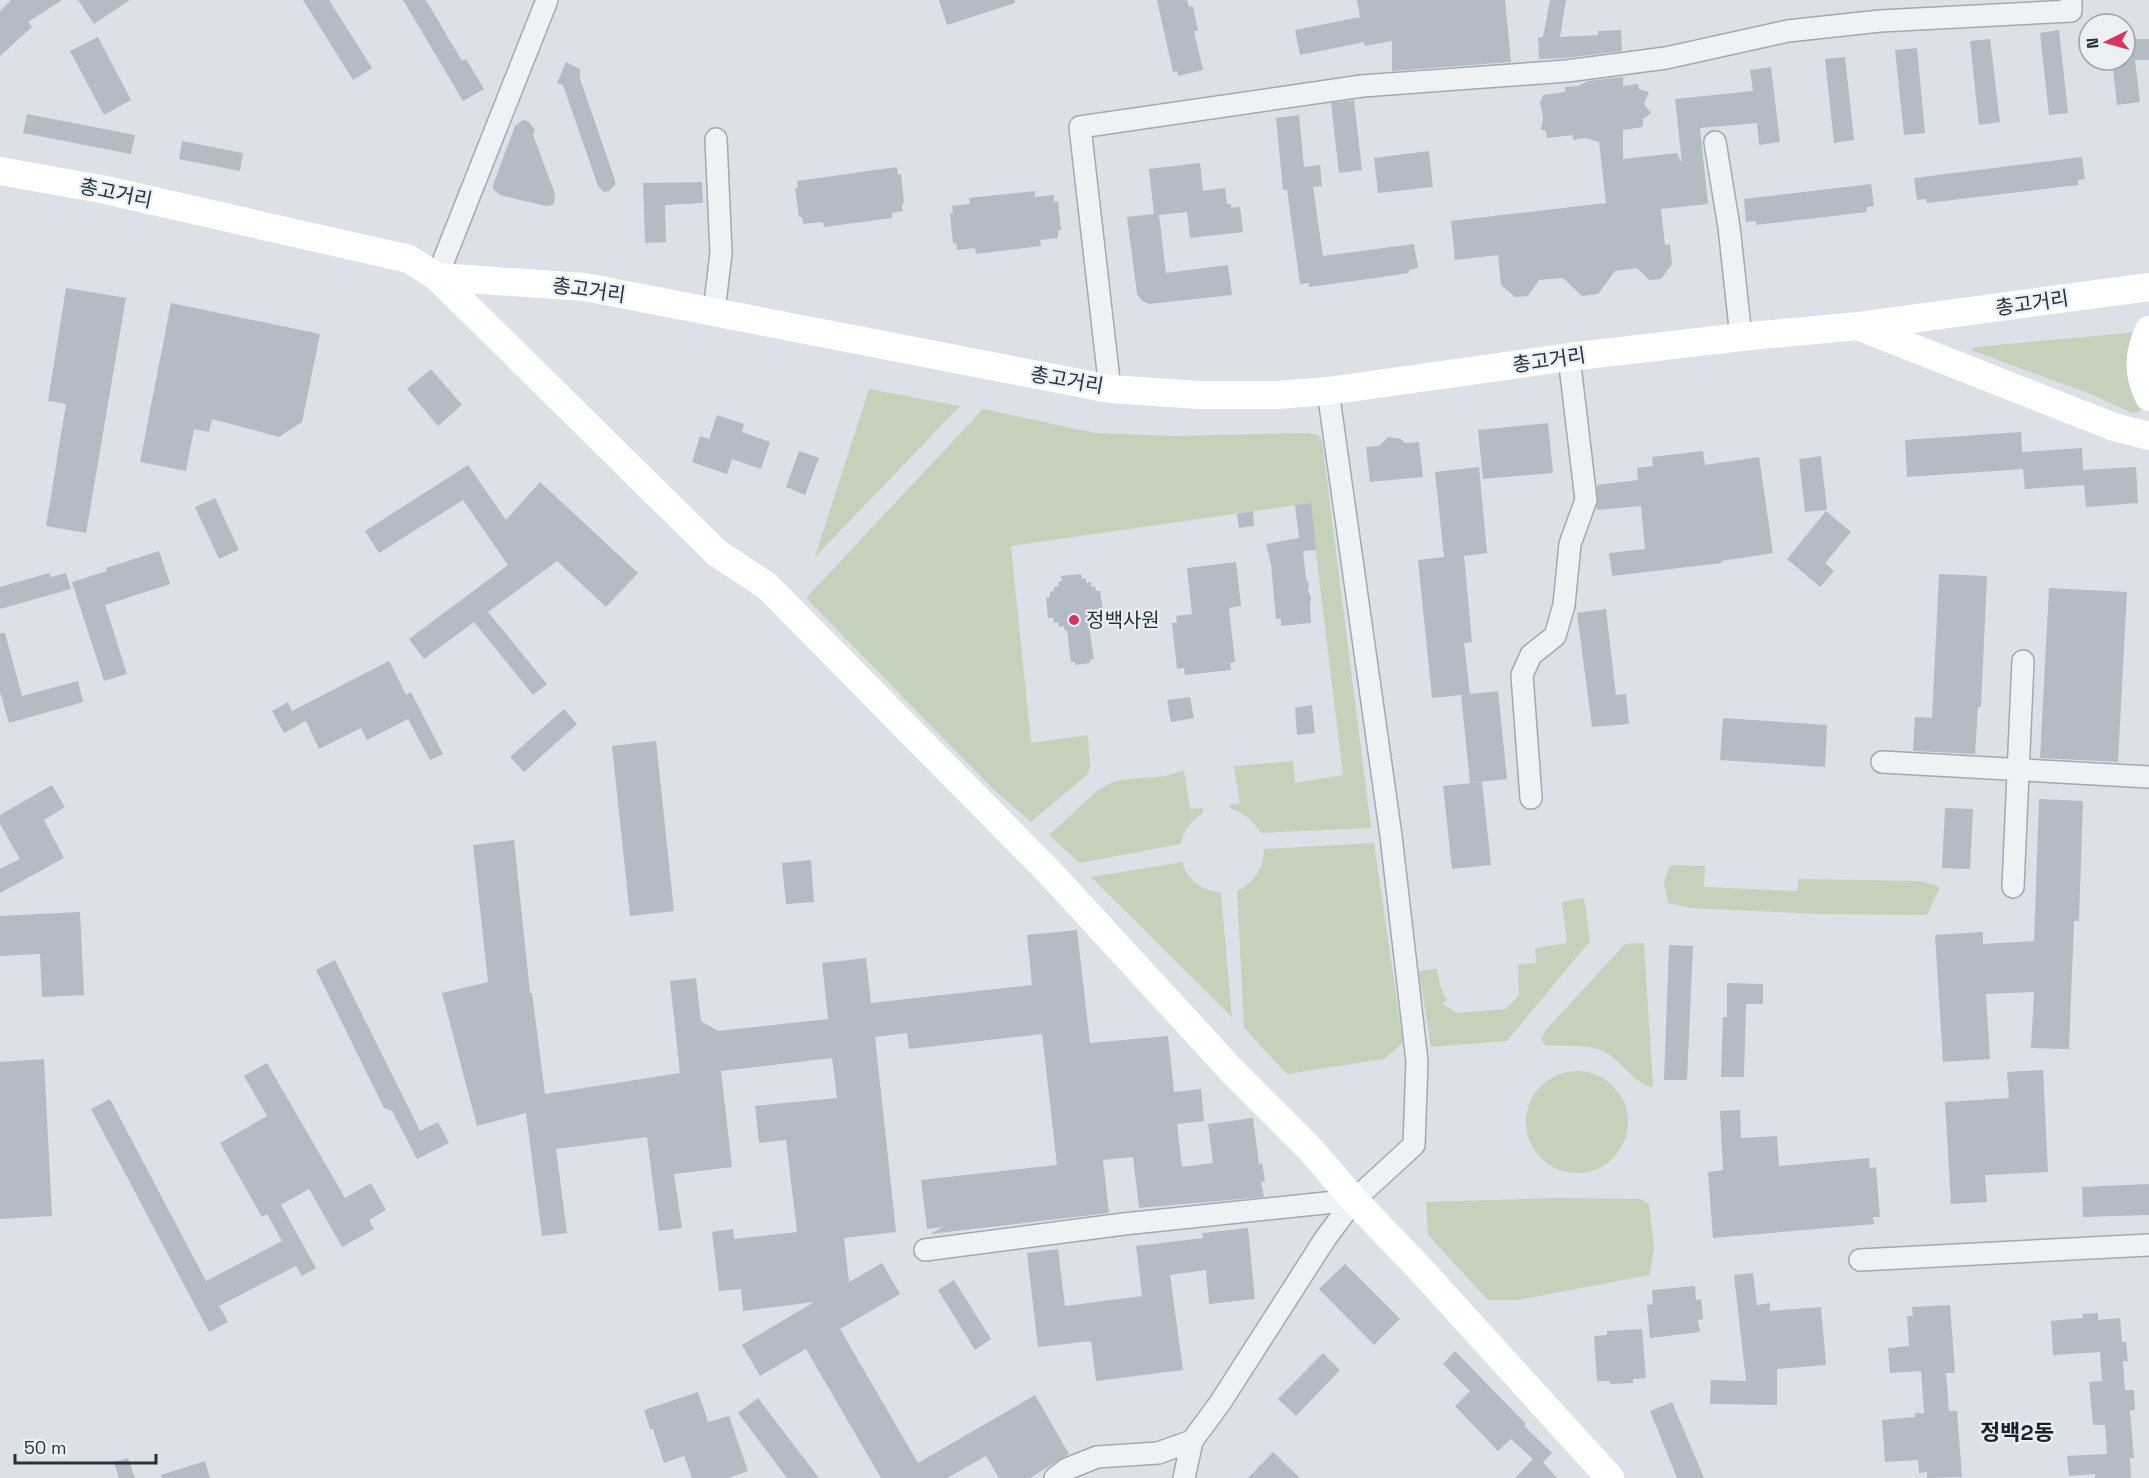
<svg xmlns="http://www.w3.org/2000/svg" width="2149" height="1478" font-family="'Space Grotesk','Noto Sans KR',sans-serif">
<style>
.green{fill:#c4d2bc}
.building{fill:#b3bbc5}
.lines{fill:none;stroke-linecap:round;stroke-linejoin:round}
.street-casing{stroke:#a1a9b1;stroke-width:24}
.street{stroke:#eff2f5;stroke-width:21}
.secondary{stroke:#fff;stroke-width:28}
.poi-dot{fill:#d9345e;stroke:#ebf0f5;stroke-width:2}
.labels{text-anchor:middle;stroke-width:4.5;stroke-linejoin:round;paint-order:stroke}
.street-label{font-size:20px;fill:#24313f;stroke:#ebf0f5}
.poi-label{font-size:20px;fill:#24313f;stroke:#ebf0f5;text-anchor:start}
.quarter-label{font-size:22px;font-weight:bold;fill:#17222f;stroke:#ebf0f5}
</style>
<rect width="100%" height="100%" fill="#dce1e7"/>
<!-- green -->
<path class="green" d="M2142 330V408L2138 412 2132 413 2093 395 1971 350 1975 347 2126 333Z
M869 389 960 406 815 557Z
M983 409 1095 433 1174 436 1307 433 1318 435 1322 441 1371 828 1261 833C1253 821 1245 813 1231 809L1229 805 1240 803 1234 766 1293 761 1295 783 1343 775 1310 503 1011 546 1031 743 1088 735 1090 768 1087 775 1031 822 994 790 806 598Z
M1184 770 1190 809 1203 808V813C1191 821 1183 830 1181 844L1080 863 1049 835 1097 791 1108 784 1120 780 1166 776Z
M1374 843 1403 1043 1384 1059 1287 1074 1244 1028 1237 891C1255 882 1264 868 1264 849Z
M1182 862C1188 881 1202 890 1221 893L1232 1017 1091 877Z
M1670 865 1705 866 1704 887 1798 891V879L1920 881 1940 887 1927 915 1819 914 1690 908 1668 903 1664 882Z
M1584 898 1590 941 1507 1041 1431 1047 1419 971 1437 969 1441 989 1447 1000 1442 1003 1456 1013 1505 1009 1519 996 1518 965 1536 963 1535 948 1567 943 1562 902Z
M1644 943 1653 1087C1632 1084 1621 1058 1601 1050 1584 1044 1562 1047 1545 1045L1541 1039 1545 1031 1625 944Z
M1526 1122a51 51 0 1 1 102 0a51 51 0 1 1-102 0Z
M1554 1198 1640 1199 1649 1204 1654 1248 1650 1275 1518 1300H1488L1428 1235 1426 1202Z"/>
<!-- building -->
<path class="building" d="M11 0H62L28 22 32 27 0 56V11Z
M78 0H130L94 24Z
M303 0H329L372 68 353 80Z
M403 0H426L462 61 466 59 484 89 463 101Z
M939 0H1015V3L947 25Z
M1157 0H1187L1189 7 1193 6 1198 31H1194L1203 70 1178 76 1177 71 1173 72Z
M1357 0H1505L1511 62 1392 71V41L1365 46 1364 42 1300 55 1295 30 1360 17Z
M1550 0H1566L1560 37 1598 35V31L1621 30 1622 51 1566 58 1539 59 1538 38 1543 37Z
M2059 30 2068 113 2049 115 2040 33Z
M98 37 131 100 104 115 70 51Z
M1990 39 2000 122 1979 125 1970 41Z
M2125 39H2149V60H2135L2140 102 2117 105 2112 60H2125Z
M1917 48 1925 133 1904 135 1895 50Z
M1845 57 1854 140 1834 143 1825 59Z
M566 62 580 69V79L615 180V185L609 191 604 192 598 186 563 85 557 83Z
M1771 67 1780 142 1759 145 1757 123 1700 128 1708 204 1661 209 1665 245 1670 244 1672 264 1661 279 1649 280 1637 268 1615 271 1598 294 1582 296 1563 278 1539 280 1528 296 1515 297 1501 285 1498 255 1455 260 1451 221 1606 203 1599 142 1585 138 1573 140V135L1547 138 1546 131 1541 129 1543 118 1540 102 1543 95 1565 92V87L1578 86 1588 81 1623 77V86L1638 84 1639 89 1649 92 1644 104 1651 113 1643 119V127L1623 130V159L1677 153 1682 163 1675 99 1753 91 1750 70Z
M1354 100 1362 170 1339 173 1331 103Z
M27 114 135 135 131 154 23 133Z
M1299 115 1304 167 1320 165 1322 186 1313 187 1323 256 1414 244 1418 268 1409 270V273L1368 279 1309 287V283L1300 284 1287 190H1283L1276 118Z
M523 120 528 121 535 130 533 135 555 194 554 203 550 206H546L500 195 493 189V185L515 126Z
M182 141 243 153 240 171 179 159Z
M1429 151 1433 187 1378 193 1374 158Z
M2082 157 2085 179 2078 180V185L1927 203 1926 199 1917 200 1914 178Z
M1200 163 1203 191 1225 188 1227 204H1231V208L1240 207 1243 232 1190 238 1187 212 1159 215 1166 273 1228 265 1232 295 1149 304 1142 301 1137 294 1127 217 1154 214 1149 169Z
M897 167 898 175 901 174 904 203 902 204 903 211 892 213V218L824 227 823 222 803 224 802 217H799L795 188H798L797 181Z
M702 182 703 203 665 205 666 242 645 243 643 183Z
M1871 184 1874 206 1867 207V212L1756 225V221L1746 222 1744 199Z
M1035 191V197L1054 195V202L1058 201 1061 230 1058 231V238L1040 240 1041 246 976 254 975 248 957 250 956 243H953L950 214 953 213 952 206 970 204 969 198Z
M66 288 126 298 86 533 46 526 66 404 48 401Z
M171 303 320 334 302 422 279 437 212 419 209 432 194 429 186 471 140 462Z
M431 369 462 405 438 426 407 389Z
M717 415 744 424 742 432 770 442 761 469 732 459 727 474 692 462 700 436 709 439Z
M1548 423 1553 473 1483 479 1478 430Z
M2021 432 2022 452 2082 448 2083 470 2136 467 2138 503 2086 507 2084 485 2025 489 2023 469 1907 477 1905 440Z
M1388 437 1401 439 1405 443 1419 442 1423 477 1370 482 1366 447 1379 446Z
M799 451 819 458 805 495 786 487Z
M1703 451 1705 465 1759 457 1773 553 1721 561 1722 563 1612 576 1609 553 1645 549 1641 506 1597 510V485L1638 480 1637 468 1653 466 1652 457Z
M1821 456 1827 510 1805 512 1799 459Z
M468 465 506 520 540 482 638 573 606 607 557 561 488 612 547 684 533 695 474 622 424 659 409 639 508 565 463 500 379 553 365 531Z
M1479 467 1487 553 1464 556 1472 642 1464 643 1470 694 1432 698 1418 560 1444 557 1435 472Z
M215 498 239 550 219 559 195 507Z
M1311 503 1316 550 1303 551 1306 579 1309 584 1308 591 1311 597 1310 604 1311 623 1281 626V619H1276L1271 564 1266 544 1299 538 1295 505Z
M1253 511 1254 526 1239 528 1237 514Z
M1826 511 1851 532 1825 563 1834 571 1820 587 1787 559Z
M159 551 170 584 105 605 127 674 104 681 72 582 107 571 106 568Z
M1236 562 1241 606 1229 608 1235 662 1230 663 1231 670 1185 675 1184 668 1177 669 1172 623H1177L1176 616 1192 614 1187 568Z
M49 573 51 577 66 573 71 589 0 609V587Z
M1081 574 1082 579 1086 578V583L1091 582V587L1095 586 1096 591H1100L1103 611 1099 612V617L1095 618 1096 622H1092V627H1089L1094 659 1090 660V663L1075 665V662H1071L1067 630H1064V626L1059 627 1058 622 1054 623 1053 618H1048L1046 598 1050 597V592L1054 591V587L1059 586 1058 582 1062 581 1061 576Z
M1939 574 1987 576 1981 707H1978L1975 754 1913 751 1915 717 1932 718Z
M2049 588 2127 592 2118 762 2040 758Z
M1606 609 1616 695 1626 694 1629 724 1592 727 1577 613Z
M0 633H5L22 696 78 681 83 702 9 723 0 692Z
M389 661 406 695 411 692 443 754 430 760 408 719 367 740 361 728 319 749 306 721 284 733 272 711 288 702 292 711Z
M1498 691 1507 779 1470 783 1461 695Z
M1190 697 1194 718 1171 722 1167 700Z
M1312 705 1315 733 1297 735 1295 708Z
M564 709 577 724 524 772 510 757Z
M1723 718 1827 725 1825 767 1720 760Z
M656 741 674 911 630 916 612 746Z
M1482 782 1491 865 1452 869 1443 786Z
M52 785 65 807 44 820 64 858 0 893V869L20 859 0 824V815Z
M2039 799 2083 801 2079 921H2074L2069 1049 2031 1048 2034 992 1986 994 1990 1059 1943 1062 1935 935 1983 932V944L2034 941Z
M1945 808 1973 809 1970 869 1942 868Z
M514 840 530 993H532L545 1094 680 1073 670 981 696 978 701 1021 718 1031 828 1019 822 963 866 958 871 1003 1032 985 1027 935 1077 930 1090 1043 1168 1036 1174 1092 1201 1089 1204 1121 1177 1124 1182 1167 1213 1163 1208 1124 1253 1118 1259 1164 1262 1163 1265 1181 1261 1182 1264 1197 1139 1208 1133 1157 1103 1160 1109 1213 930 1234 943 1227 927 1229 921 1180 1057 1165 1042 1034 909 1049 907 1033 875 1037 896 1232 844 1238 849 1282 882 1263 900 1294 840 1329 918 1463 1035 1395 1069 1454 1030 1478H999L986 1456 947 1478H881L806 1349 760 1376 742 1345 814 1302 743 1311 741 1289 719 1291 712 1232 733 1229 734 1239 797 1232 786 1140 759 1143 755 1106 837 1098 832 1058 721 1071 732 1167 674 1174 682 1228 659 1231 647 1137 556 1149 567 1233 542 1236 526 1113 477 1126 442 993 488 982 473 845Z
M811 860 814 902 786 904 782 863Z
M80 912 84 995 42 997 40 954 0 956V916Z
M1669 945 1693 946 1687 1080H1664Z
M335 960 420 1131 438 1122 449 1143 417 1159 392 1111 384 1108 316 970Z
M1727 983 1763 984V1004H1746L1744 1077H1721L1723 1017H1727Z
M44 1059 52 1216 0 1219V1062Z
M267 1063 345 1198 371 1183 386 1210 369 1220 374 1229 342 1247 309 1189 281 1205 316 1268 302 1276 296 1266 219 1306 228 1322 209 1332 91 1109 110 1099 206 1281 282 1241 267 1214 262 1217 220 1143 267 1116 244 1076Z
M2043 1070 2048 1172 1985 1175 1987 1202 1951 1204 1945 1102 2009 1098 2007 1072Z
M1740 1110 1741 1138 1777 1136 1779 1166 1869 1158 1870 1168 1876 1167 1880 1217H1873L1874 1224 1713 1238 1708 1172 1723 1170 1720 1111Z
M2149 1184V1215L2083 1217 2082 1187Z
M1248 1228 1255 1299 1209 1304 1206 1270 1170 1275 1183 1370 1096 1381 1091 1341 1038 1347 1027 1253 1058 1249 1065 1306 1142 1296 1136 1246 1203 1238 1202 1233Z
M1345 1264 1400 1319 1374 1345 1319 1289Z
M1753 1273 1757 1305 1770 1303V1311L1821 1307 1826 1365 1777 1369V1405L1710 1404 1711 1380 1746 1381 1734 1275Z
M954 1280 991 1339 975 1350 938 1290Z
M1695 1286 1696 1300 1701 1299 1703 1319 1698 1320 1700 1332 1650 1338 1647 1305 1653 1304 1652 1290Z
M1950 1305 1955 1373H1946L1949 1411H1957L1962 1477 1927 1478V1472L1919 1473 1918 1460 1885 1462 1882 1420 1915 1417V1413H1924L1921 1371 1890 1373 1888 1348 1909 1346 1907 1316H1913L1912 1307Z
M2098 1313V1320L2120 1318 2122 1342H2126L2128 1361H2123L2125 1390H2134L2135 1410H2130L2134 1458H2130L2131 1478H2095V1474L2069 1476 2067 1456 2107 1454 2105 1425H2093L2089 1382 2102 1381 2100 1352 2053 1355 2051 1321 2083 1318V1314Z
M1642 1329 1646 1378 1633 1379V1383L1610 1384V1381H1597L1594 1336 1607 1335V1331Z
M1455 1351 1526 1424 1524 1426 1552 1453 1543 1462 1557 1478H1515L1533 1459 1511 1439 1498 1451 1455 1406 1470 1391 1443 1364Z
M1323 1353 1340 1370 1296 1416 1278 1399Z
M698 1392 708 1422 729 1416 748 1471 728 1478H692L684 1456 664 1463 653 1429H650L644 1410Z
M758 1398 819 1478H787L738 1413Z
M1672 1402 1704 1478H1677L1650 1411Z
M1273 1452 1300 1478H1248Z
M128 1458 135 1478H119L114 1462Z
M205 1461 210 1478H162L161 1475Z"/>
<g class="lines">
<!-- street casing -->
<g class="street-casing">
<path id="street" d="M1715 142 1729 227 1741 337
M437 277 547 0
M714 312 721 253 716 139
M1110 389 1080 127 1362 86 1567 71 1666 58 1788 31 1880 21 2071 11V0
M1882 762 2149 777
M1531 798 1522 675 1531 655 1555 636 1564 605 1570 544 1586 500 1569 357
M2013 887 2023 661
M925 1250 1124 1224 1354 1200
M1860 1260 2149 1245
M1055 1478 1067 1469 1097 1457 1158 1453 1192 1441 1220 1403 1325 1239 1354 1200 1414 1145 1417 1061 1391 836 1328 391
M1184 1478 1192 1441"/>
</g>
<!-- street -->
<use href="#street" class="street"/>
<!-- secondary -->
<path class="secondary" d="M0 171 101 189 409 259 437 277 585 287 1110 389 1199 395H1277L1328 391 1569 357 1750 336 1859 326 2149 287
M437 277 717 553 767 586 1052 875 1234 1073 1311 1150 1354 1200 1421 1270 1610 1478
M1860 327 2114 427 2149 436
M2149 330C2138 353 2137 374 2149 397"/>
</g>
<!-- markers -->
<circle class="poi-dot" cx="1074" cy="620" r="6"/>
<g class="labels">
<!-- street labels -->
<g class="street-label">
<text transform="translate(116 193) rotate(12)" y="7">총고거리</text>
<text transform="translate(589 290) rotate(8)" y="7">총고거리</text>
<text transform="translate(2032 303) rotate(-8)" y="7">총고거리</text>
<text transform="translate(1549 360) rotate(-8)" y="7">총고거리</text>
<text transform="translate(1067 380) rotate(10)" y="7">총고거리</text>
</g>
<!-- poi labels -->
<g class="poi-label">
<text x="1086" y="627">정백사원</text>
</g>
<!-- quarter labels -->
<g class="quarter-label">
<text x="2017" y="1440">정백2동</text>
</g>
</g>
<!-- north arrow -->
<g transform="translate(2107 42) rotate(265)"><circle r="28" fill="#ebf0f5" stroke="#9ba4ac" stroke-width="1.5"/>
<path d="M0-4.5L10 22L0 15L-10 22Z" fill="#d9345e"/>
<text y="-9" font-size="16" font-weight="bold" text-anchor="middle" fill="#24313f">N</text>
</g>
<!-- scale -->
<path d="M15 1454v9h141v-9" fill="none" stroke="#24313f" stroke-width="3"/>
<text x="24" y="1454" font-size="18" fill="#24313f" stroke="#ebf0f5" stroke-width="4.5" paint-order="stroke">50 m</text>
</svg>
